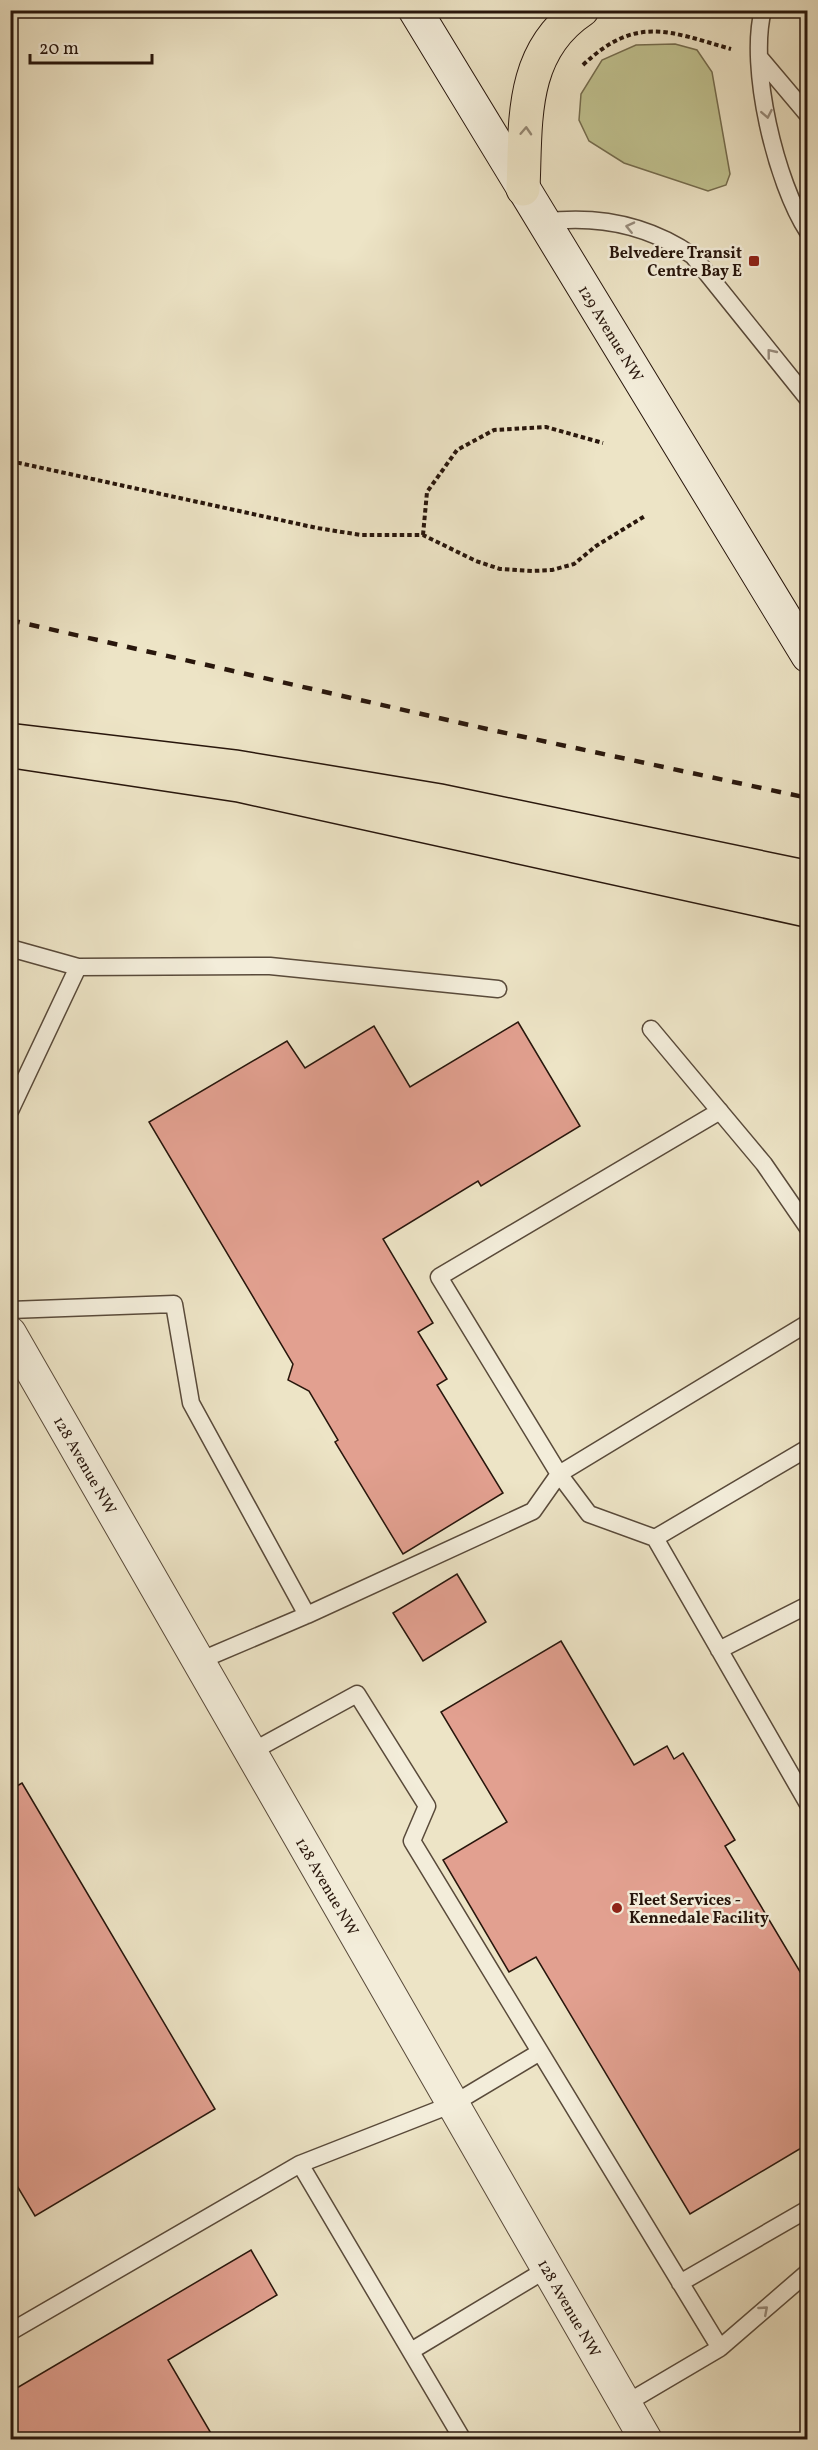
<svg xmlns="http://www.w3.org/2000/svg" width="818" height="2450" font-family="Vollkorn,serif">
<style>
.green{fill:#c0c290;stroke:#746c4e;stroke-width:1.5}
.building{fill:#e2a090;stroke:#28160c;stroke-width:1.5}
.lines{fill:none;stroke-linecap:round;stroke-linejoin:round}
.lane-casing{stroke:#594a3a;stroke-width:19}
.street-casing{stroke:#594a3a;stroke-width:34}
.secondary-casing{stroke:#28160c;stroke-width:35}
.primary-casing{stroke:#28160c;stroke-width:35}
.path{stroke:#28160c;stroke-width:4;stroke-dasharray:4.5 3;stroke-linecap:butt}
.lane{stroke:#f3edda;stroke-width:16}
.street{stroke:#f3edda;stroke-width:32}
.secondary{stroke:#f3edda;stroke-width:33}
.primary{stroke:#ede4c6;stroke-width:33}
.tram{stroke:#28160c;stroke-width:1.5}
.rail{stroke:#28160c;stroke-width:4.5;stroke-dasharray:10 10;stroke-linecap:butt}
.oneway{stroke:#988c7d}
.oneway2{stroke:#948772}
.poi-dot{fill:#8f2418;stroke:#f3edda;stroke-width:2}
.labels{text-anchor:middle;stroke-width:5;stroke-linejoin:round;paint-order:stroke}
.poi-label{font-size:16px;font-weight:bold;fill:#28160c;stroke:#f3edda;text-anchor:end}
.street-label{font-size:16px;fill:#28160c;stroke:#f3edda}
</style>
<rect width="100%" height="100%" fill="#ede4c6"/>
<filter id="stains"><feTurbulence type="fractalNoise" baseFrequency=".00333" numOctaves="4"/><feColorMatrix values="0 0 0 0 .2 0 0 0 0 .09 0 0 0 0 .02 0 0 0 .5 -.17"/></filter>
<radialGradient id="worn" r=".72"><stop offset=".6" stop-color="#630" stop-opacity="0"/><stop offset="1" stop-color="#630" stop-opacity=".3"/></radialGradient>
<!-- green -->
<path class="green" d="M675 44 697 50 712 72 730 174 726 185 708 191 624 163 589 141 579 120 581 94 602 60 636 45Z"/>
<!-- building -->
<path class="building" d="M518 1022 580 1126 481 1186 478 1181 383 1239 433 1323 418 1332 447 1379 437 1385 503 1493 403 1554 335 1442 338 1440 309 1391 288 1380 293 1364 149 1122 287 1041 305 1068 374 1026 410 1087Z
M457 1574 486 1622 423 1661 393 1613Z
M561 1641 634 1765 667 1746 674 1759 683 1753 735 1840 725 1846 808 1985V2144L690 2214 536 1957 509 1972 443 1860 507 1822 441 1712Z
M22 1783 215 2109 35 2216 10 2174V1790Z
M251 2250 277 2295 168 2360 215 2440H10V2392Z"/>
<g class="lines">
<!-- lane casing -->
<g class="lane-casing">
<path id="lane" d="M763 10C748 67 776 183 808 232
M759 57 808 115
M543 222C597 215 648 225 693 256L808 399
M10 948 78 967
M651 1029 764 1164 808 1228
M10 1111 78 967 270 966 498 989
M10 1310 174 1304 191 1403 307 1615
M808 1448 655 1538 808 1804
M655 1538 589 1514 559 1474 439 1277 720 1111
M719 1650 808 1605
M199 1661 307 1615 533 1511 559 1474 808 1323
M251 1752 357 1694 427 1806 412 1841 720 2348 625 2404
M300 2164 453 2104 540 2052
M680 2283 808 2209
M10 2332 300 2164 463 2440
M720 2348 808 2272
M411 2351 547 2269"/>
</g>
<!-- street casing -->
<g class="street-casing">
<g id="street">
<path id="s1" d="M10 1333 646 2440"/>
</g>
</g>
<!-- secondary casing -->
<g class="secondary-casing">
<g id="secondary">
<path id="s2" d="M415 10 808 656"/>
</g>
</g>
<!-- primary casing -->
<g class="primary-casing">
<path id="primary" d="M523 189C526 123 519 52 582 10"/>
</g>
<!-- path -->
<path class="path" d="M583 65C636 15 668 31 731 49
M10 461 317 528 361 535H423L476 561 500 569 532 571 552 570 574 564 596 546 645 516
M423 535 427 492 457 450 494 430 546 427 603 443
M807 756H808"/>
<!-- lane -->
<use href="#lane" class="lane"/>
<!-- street -->
<use href="#street" class="street"/>
<!-- secondary -->
<use href="#secondary" class="secondary"/>
<!-- primary -->
<use href="#primary" class="primary"/>
<!-- tram -->
<path class="tram" d="M10 723 238 750 443 784 808 860
M10 768 236 802 808 928"/>
<!-- rail -->
<path class="rail" d="M10 620 487 729 808 798"/>
</g>
<!-- one-way arrows -->
<defs><path id="oneway-chevron" d="M-2-3.5L2.5 0L-2 3.5" fill="none" stroke-width="1.6" stroke-linecap="round" stroke-linejoin="round" transform="scale(1.5)"/></defs>
<g class="oneway">
<use href="#oneway-chevron" transform="translate(767 114) rotate(79)"/>
<use href="#oneway-chevron" transform="translate(630 227) rotate(-167)"/>
<use href="#oneway-chevron" transform="translate(771 353) rotate(-129)"/>
<use href="#oneway-chevron" transform="translate(764 2310) rotate(-41)"/>
</g>
<use class="oneway2" href="#oneway-chevron" transform="translate(526 131) rotate(-87)"/>
<!-- markers -->
<g class="poi-dot">
<rect x="748" y="255" width="12" height="12" rx="3"/>
<circle cx="617" cy="1908" r="6"/>
</g>
<g class="labels">
<!-- poi labels -->
<g class="poi-label">
<text x="742" y="258">Belvedere Transit<tspan x="742" dy="18">Centre Bay E</tspan></text>
<text x="629" y="1905" text-anchor="start">Fleet Services -<tspan x="629" dy="18">Kennedale Facility</tspan></text>
</g>
<!-- street labels -->
<g class="street-label">
<text dy="6" stroke="none"><textPath href="#s2" startOffset="378">129 Avenue NW</textPath></text>
<text dy="6" stroke="none"><textPath href="#s1" startOffset="152">128 Avenue NW</textPath></text>
<text dy="6" stroke="none"><textPath href="#s1" startOffset="638">128 Avenue NW</textPath></text>
<text dy="6" stroke="none"><textPath href="#s1" startOffset="1124">128 Avenue NW</textPath></text>
</g>
</g>
<!-- margin -->
<rect width="818" height="2450" fill="none" stroke="#ede4c6" stroke-width="36"/>
<rect x="12" y="12" width="794" height="2426" fill="none" stroke="#28160c" stroke-width="3"/>
<rect x="18" y="18" width="782" height="2414" fill="none" stroke="#28160c" stroke-width="1.5"/>
<!-- scale -->
<path d="M30 54v9h122v-9" fill="none" stroke="#28160c" stroke-width="3"/>
<text x="39" y="54" font-size="18" fill="#28160c" stroke="#f3edda" stroke-width="4.5" paint-order="stroke">20 m</text>
<rect width="100%" height="100%" filter="url(#stains)"/>
<rect width="100%" height="100%" fill="url(#worn)"/>
</svg>
